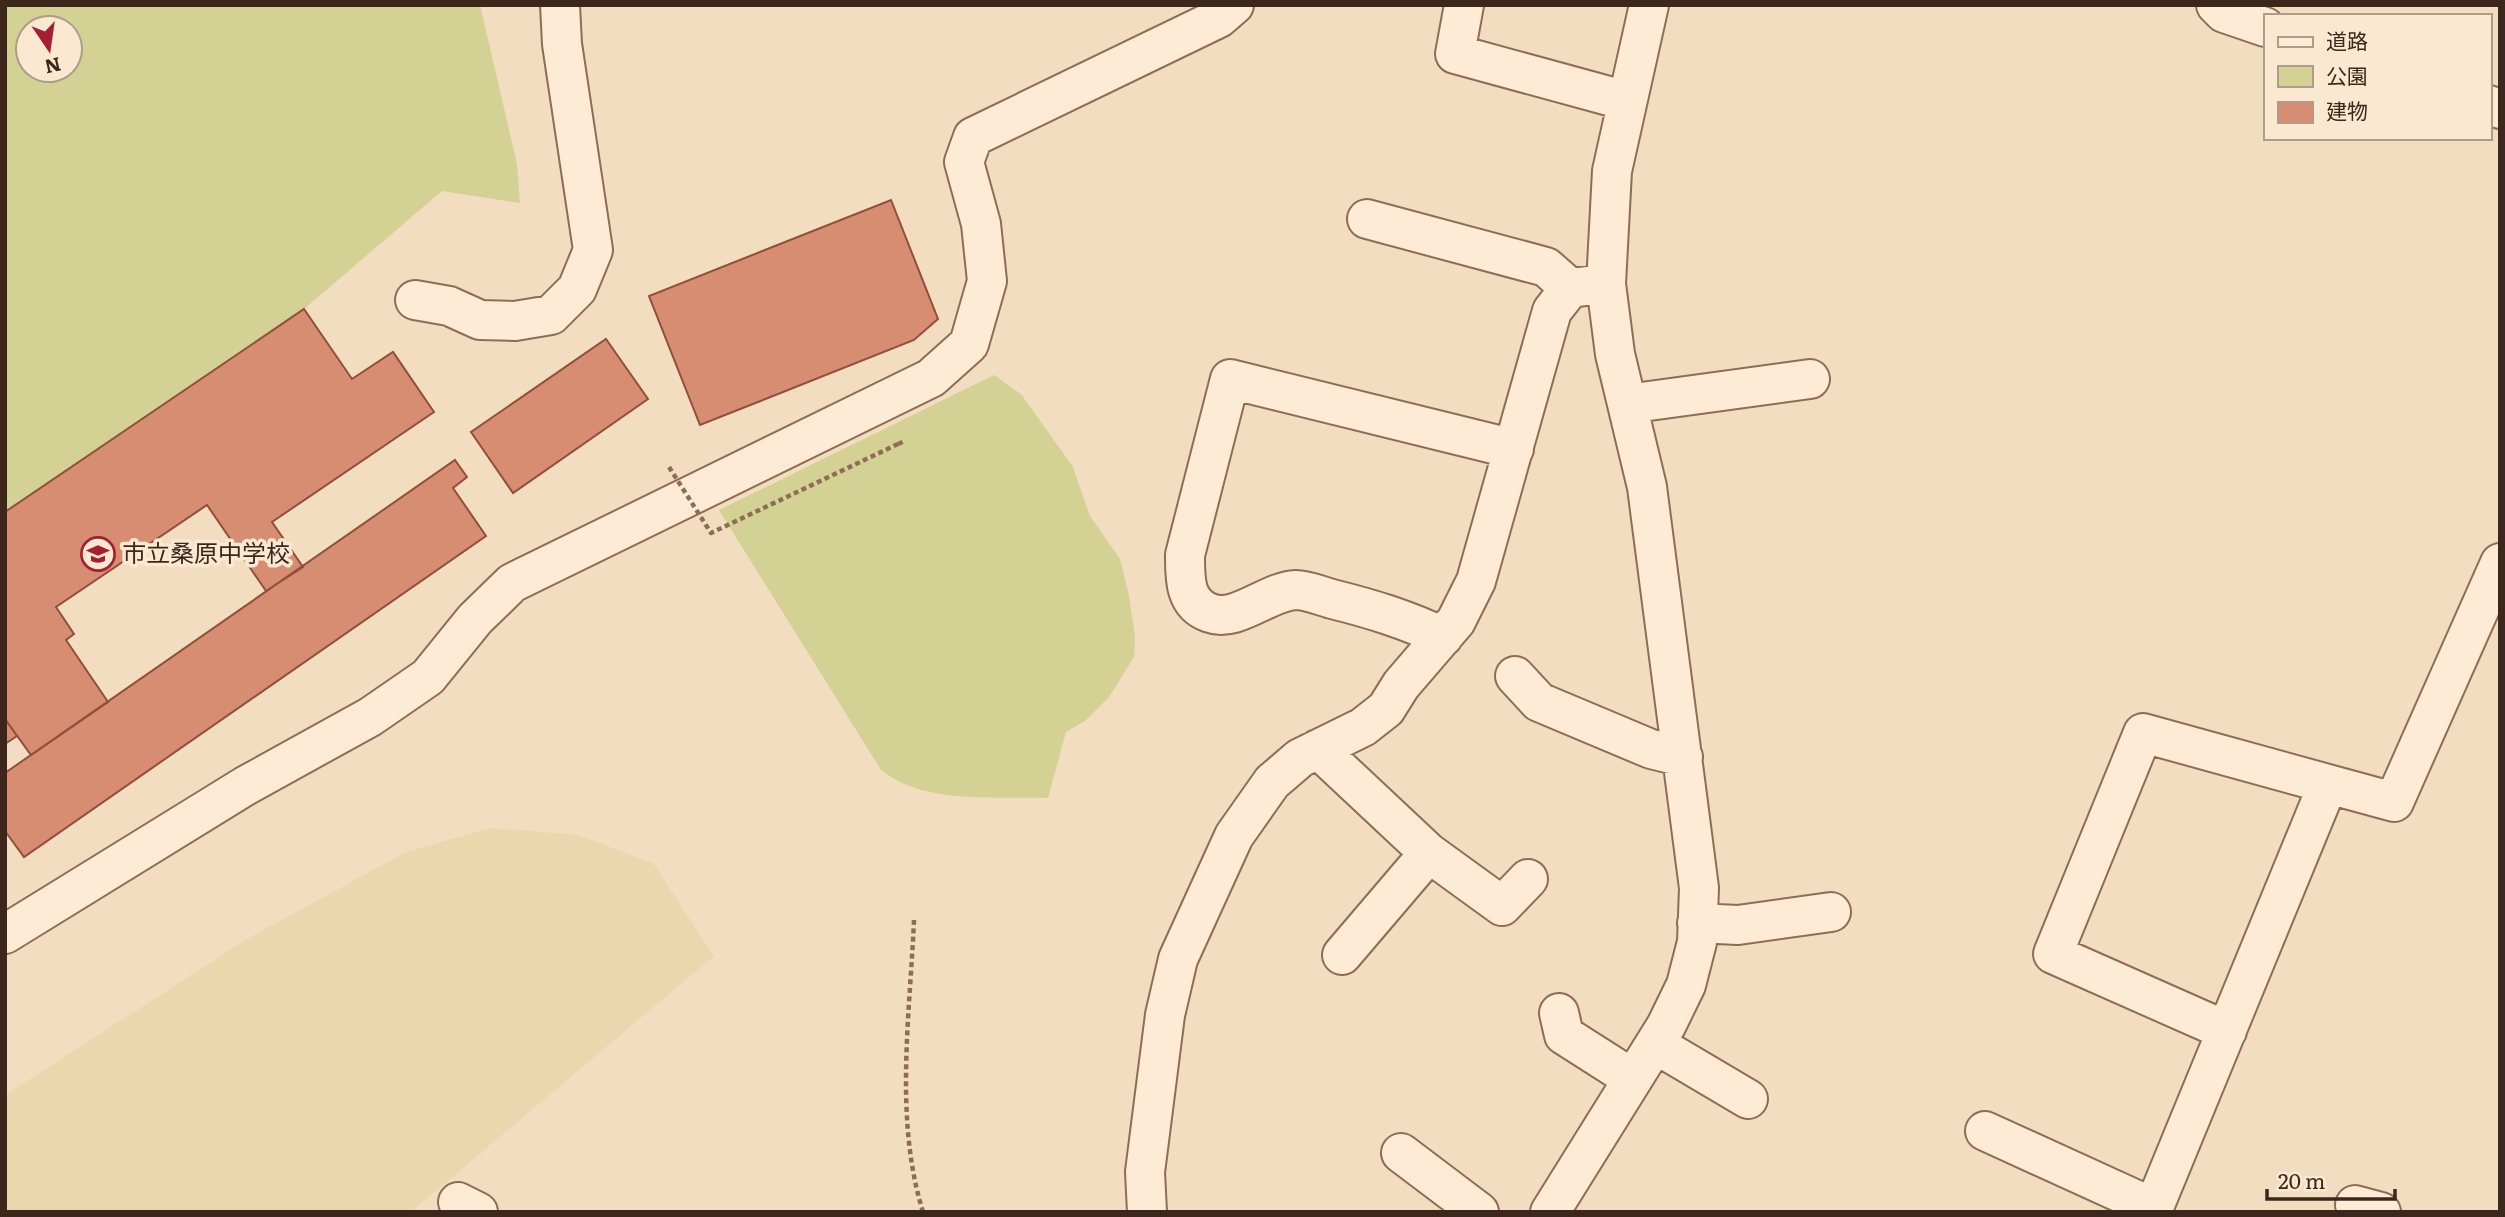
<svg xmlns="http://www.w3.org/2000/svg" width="2505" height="1217" font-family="Literata,'Noto Sans JP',serif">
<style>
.farmland{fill:#ead7ad}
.green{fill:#d3d193;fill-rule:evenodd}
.building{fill:#d68d72;stroke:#914f39;stroke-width:2}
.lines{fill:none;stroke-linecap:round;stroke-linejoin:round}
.minor-casing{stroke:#8f6c56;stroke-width:42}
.path{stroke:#8f6c56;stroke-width:4.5;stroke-dasharray:5 3.5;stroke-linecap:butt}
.minor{stroke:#fdebd5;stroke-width:38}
.path-bridge{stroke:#8f6c56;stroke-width:4.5;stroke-dasharray:5 3.5;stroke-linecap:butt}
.labels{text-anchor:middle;stroke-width:7;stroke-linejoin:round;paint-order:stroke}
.poi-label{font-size:24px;fill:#3d271c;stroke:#fae8d1;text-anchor:start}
</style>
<rect width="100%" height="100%" fill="#f3ddc1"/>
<!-- farmland -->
<path class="farmland" d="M491 828 578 835 653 863 714 956 411 1212H5V1095L252 936 406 852Z"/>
<!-- green -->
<path class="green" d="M5 5H480L517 164 520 203 442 191 304 309 5 512ZM28 28H70V70H28Z
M994 375 1021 394 1073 467 1090 516 1120 559 1129 596 1135 637 1134 657 1109 697 1085 721 1066 732 1048 798C994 796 925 805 881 770L719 510Z"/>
<!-- building -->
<path class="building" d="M891 200 938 319 914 340 700 425 649 296Z
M304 309 352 379 393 352 434 412 272 522 303 567 266 591 207 505 56 607 74 634 66 640 108 702 31 755 5 719V512Z
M606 339 648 399 513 493 471 432Z
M455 460 467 477 453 488 486 536 24 857 5 831V773Z
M5 719 17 736 5 744Z"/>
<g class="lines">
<!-- minor casing -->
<g class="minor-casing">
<path id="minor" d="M1464 5 1455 54 1627 101
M2216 5 2224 13 2265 27
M2489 105 2500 109
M1367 219 1546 267 1570 288 1595 285
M415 300 449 306 480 320 515 321 551 315 577 289 593 250 562 44 560 5
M1627 404 1810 379
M1443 637C1405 619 1372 609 1332 599 1321 596 1307 590 1296 590 1268 591 1237 623 1210 613 1184 604 1185 578 1185 555L1230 379 1514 449
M1515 676 1539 702 1651 749 1683 757
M1318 749 1429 853 1502 906 1528 879
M1697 923 1738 925 1831 912
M5 934 245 786 370 717 428 677 475 619 512 583 931 378 969 344 987 281 981 224 964 162 973 137 1219 18 1234 5
M1342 955 1429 853
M1559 1013 1564 1035 1633 1079
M2227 1031 2053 954 2143 733 2328 784
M1655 1044 1748 1099
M1985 1131 2154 1208
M1401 1153 1479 1212
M458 1202 478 1212
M2355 1205 2381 1212
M1147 1212 1145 1172 1165 1015 1178 959 1234 836 1272 782 1300 758 1363 727 1386 709 1401 685 1456 621 1476 581 1552 311 1570 288
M1550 1212 1666 1026 1686 985 1697 942 1699 888 1647 487 1615 354 1606 284 1612 171 1649 5
M2152 1212 2328 784 2394 802 2500 563"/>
</g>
<!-- path -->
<path class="path" d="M898 444 905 441
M914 920C910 1015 894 1119 923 1212"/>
<!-- minor -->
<use href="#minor" class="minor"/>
<!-- path-bridge -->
<path class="path-bridge" d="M669 467 711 533 898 444"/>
</g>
<!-- icons -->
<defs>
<g id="school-ring" transform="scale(1.75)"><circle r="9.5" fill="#fae8d1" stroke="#a61e33" stroke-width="1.5"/><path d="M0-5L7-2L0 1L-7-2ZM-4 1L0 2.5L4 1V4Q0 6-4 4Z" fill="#a61e33"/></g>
</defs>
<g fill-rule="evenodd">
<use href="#school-ring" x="98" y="554"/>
</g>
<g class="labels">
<!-- poi labels -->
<g class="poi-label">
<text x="122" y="562">市立桑原中学校</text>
</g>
</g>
<!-- border -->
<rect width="2505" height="1217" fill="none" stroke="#3d271c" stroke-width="14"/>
<!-- legend -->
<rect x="2264" y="14" width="228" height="126" fill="#fae8d1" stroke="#ae9b89" stroke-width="2"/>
<rect x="2278" y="37" width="35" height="10" fill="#fdebd5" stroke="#ae9b89" stroke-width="2"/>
<text x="2326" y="49" font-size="21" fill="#3d271c">道路</text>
<rect x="2278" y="66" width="35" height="21" fill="#d3d193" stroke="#ae9b89" stroke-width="2"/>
<text x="2326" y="84" font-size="21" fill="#3d271c">公園</text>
<rect x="2278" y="102" width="35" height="21" fill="#d68d72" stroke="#ae9b89" stroke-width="2"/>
<text x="2326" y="119" font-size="21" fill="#3d271c">建物</text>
<!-- north arrow -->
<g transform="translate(49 49) rotate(167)"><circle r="33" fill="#fae8d1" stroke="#ae9b89" stroke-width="2"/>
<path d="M0-5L12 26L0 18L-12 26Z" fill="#a61e33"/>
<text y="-10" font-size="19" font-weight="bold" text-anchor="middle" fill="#3d271c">N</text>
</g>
<!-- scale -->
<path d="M2267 1189v10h128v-10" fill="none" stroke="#3d271c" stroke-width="3.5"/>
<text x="2278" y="1189" font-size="21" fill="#3d271c" stroke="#fae8d1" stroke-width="5" paint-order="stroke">20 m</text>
</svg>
